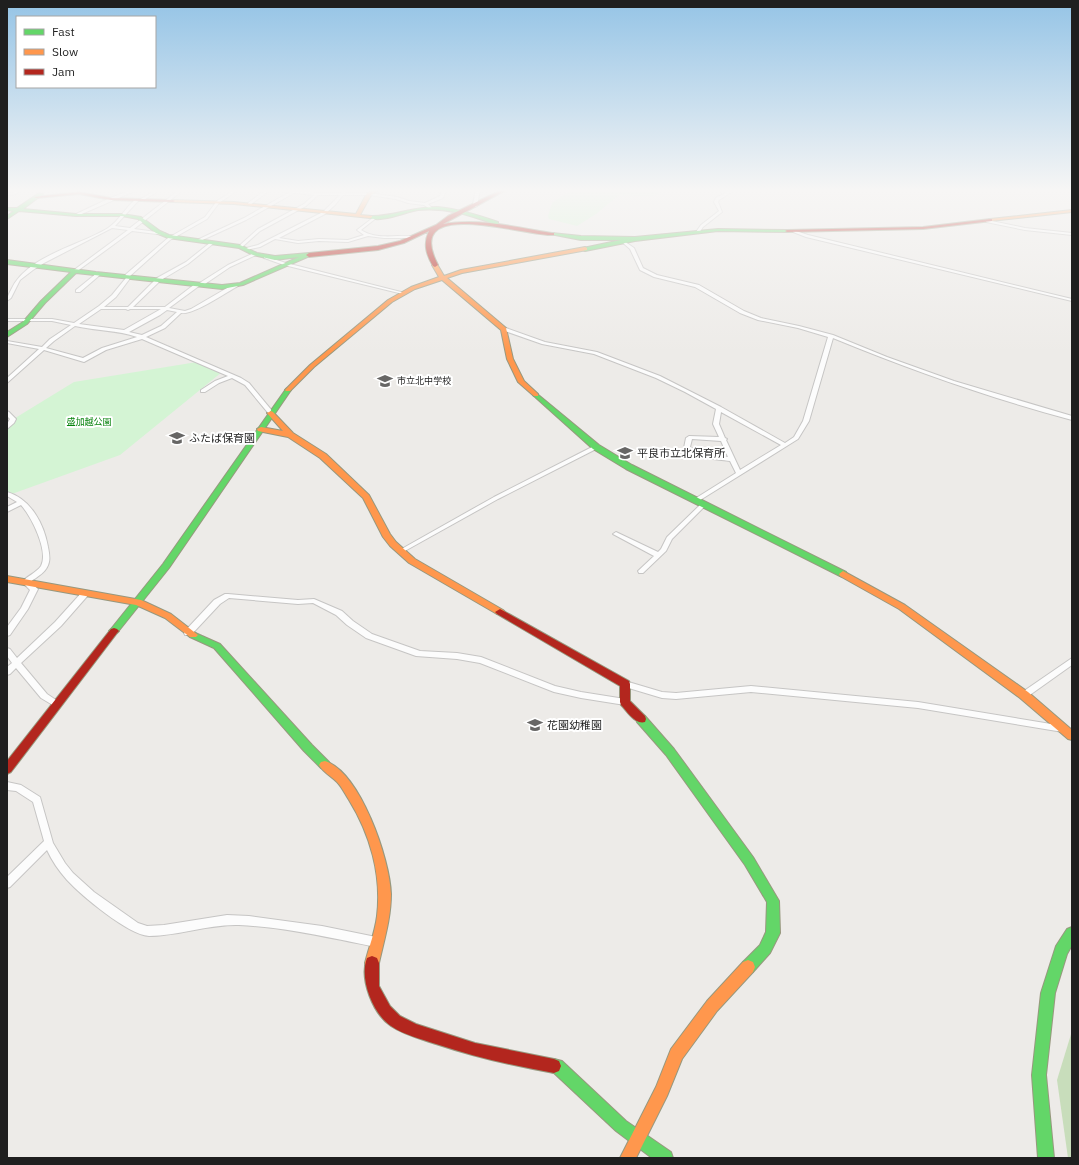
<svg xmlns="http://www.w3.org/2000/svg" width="1079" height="1165" font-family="'IBM Plex Sans','Noto Sans JP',sans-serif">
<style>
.forest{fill:#c8ddbb}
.park{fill:#d4f4d4}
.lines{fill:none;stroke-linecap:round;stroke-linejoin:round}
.street-casing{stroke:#c6c5c4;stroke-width:2}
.fast-casing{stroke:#97987e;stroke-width:2}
.slow-casing{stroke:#97987e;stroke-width:2}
.jam-casing{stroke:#97987e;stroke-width:2}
.street{fill:#fcfcfc;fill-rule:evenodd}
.fast{fill:#63d668;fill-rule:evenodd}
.slow{fill:#ff974d;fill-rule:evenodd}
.jam{fill:#b3261e;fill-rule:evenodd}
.labels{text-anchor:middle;stroke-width:4;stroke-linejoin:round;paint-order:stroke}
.far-poi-label{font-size:9px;fill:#1f1f1f;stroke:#fff;text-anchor:start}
.far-park-label{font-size:9px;fill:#07830d;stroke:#fff}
.poi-label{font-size:11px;fill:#1f1f1f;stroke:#fff;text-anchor:start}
</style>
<rect width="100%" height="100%" fill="#edebe8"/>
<!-- forest -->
<path class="forest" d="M1072 1031V1158H1068L1057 1080Z"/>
<!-- park -->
<path class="park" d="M571 190H663L653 196 619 195 596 214 577 226 549 219 548 216 552 203Z
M197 362 222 372 120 455 9 495 7 494V423L74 382Z"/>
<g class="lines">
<!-- street casing -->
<g class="street-casing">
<path id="street" d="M15 190H19L16 194 7 195V193L14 192Z
M132 190H137L77 216 74 215 110 198Z
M156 190H160L142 201 139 200Z
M179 190H183L134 229 164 233H165V235L132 231 76 272H74V270L128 230 112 228 44 263 33 270 20 280 11 298 7 301C7 297 9 294 11 290 26 256 79 246 108 228 119 221 125 208 136 199L139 200 115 226 130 228Z
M234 190H238L219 203 207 219 170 240 130 276 131 277 116 297 104 307H128L157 278 186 262 211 242 214 243 188 264 161 280 133 307H165L195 284H198L228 265 254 253H256V255L230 267 202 286H199L169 308 185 311 191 309 234 284H238V286C225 293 194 315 181 313L165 328 146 337 241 378 249 383 273 412V414H269L245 385 232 378 219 383 205 392H201V390L215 381 228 376 142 339 106 350 84 362 44 350 7 383V378L39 349 7 343V341L42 347 50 339 71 325 52 321H7V319H52L74 323 99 306 112 295 126 278 124 277V276L168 238 205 217 217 201ZM101 309H126L128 310 130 309H161L124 330 79 324ZM167 310 177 312 161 326 142 335 129 332 160 315ZM75 326C96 331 118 330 137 337L102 348 83 358 46 348 54 341Z
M253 190H270L250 205H248V203L263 192Z
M274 190H295L317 193H341L344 191 346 192 345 193H369L397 197 409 201 425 203 440 196 442 190H446L443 198 428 204 432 208 430 209 424 205 408 203 396 199 369 195H343L335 205 325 214 279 238 298 241 319 239 348 240 364 235 357 230 374 217H375V219L361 230C376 240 396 235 412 236L413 237 411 238H384L368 236 348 242 319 241 298 243 275 239 260 247 246 250V248L258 245 323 212 340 195H318L306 206 260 231 241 248H239V246L258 229 304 204 314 195 294 193 246 220 198 242 195 241 244 218 290 192Z
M476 190H480L477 206 475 207 473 206V204Z
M731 190H735L719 200 718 202 722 212 703 227 699 233H697L696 232 701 225 719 211 714 202 716 198Z
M1067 190H1072V192Z
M987 220 1025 228 1072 233V235L1025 230 986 222V220Z
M793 230 808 235 1072 299V301L806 237 793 232Z
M624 241 634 248 643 268 657 275 699 285 744 311 761 318 799 326 833 335 887 357 954 381 1072 416V420C990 398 911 370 833 338L809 421 798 439 697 502H693L692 501 693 500 736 473 730 461C716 459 695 459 684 448L686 438 689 436 719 437 713 424 716 409 685 392 656 378 594 354 542 344 502 330V328H506L545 342 597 352 660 376 721 407 785 443 794 437 803 421 828 337 798 328 758 320 740 313 695 287 654 277 640 270 630 249 622 242ZM721 412 781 445 740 470 726 440 727 439 725 438 719 424ZM692 439 721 441 728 457C716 456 701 455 690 447Z
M264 256 286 263 405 293 403 294 284 265 264 258Z
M97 273 101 274 80 292H76V290Z
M7 411 9 412 16 419 14 423 7 429V424L10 419 7 416Z
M596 445 598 446V448L498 499 403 552H399L398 551 494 497Z
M7 492C31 499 44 524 48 547 49 552 50 558 49 562 47 572 37 577 30 582L38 589 28 609 10 635 7 636V627L21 608 30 590 22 582C27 576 36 573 41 566 49 551 31 516 21 505L7 512V507L17 502 7 496Z
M703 503 705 504 706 505 672 539 666 551 643 573H639L638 571 654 556 613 534 616 532 618 533 658 552 661 549 667 537 701 504Z
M83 591H86L90 593 61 626 21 663 47 694 59 702 60 704 59 706 56 707 41 698 16 668 10 674 7 675V667L12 663 7 656V648L10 649 17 658 55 622Z
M225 594H228L298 600 314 599 342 611 353 621 372 634 420 651 457 653 481 657 555 686 581 692 625 699 628 700 629 702 628 704 625 705 581 698 554 692 480 663 457 659 416 656 366 638 347 625 336 615 313 603 298 604 229 598 220 604 191 635H185L184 633 185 631 214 600Z
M1072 658V665L1027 697 1024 698 1021 697 1020 695 1021 693Z
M625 681 662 692 676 693 751 686 918 702 1063 726 1066 727 1067 729 1066 731 1063 732 918 708 751 692 676 699 662 698 622 686 621 684 622 682Z
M7 782 21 785 40 797 53 843 65 863 73 873 94 892 138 923 147 926 164 925 227 915 249 916 322 926 376 937 380 939 381 942 380 945 376 947C332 938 284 927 239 925 208 924 179 936 149 936 128 935 81 895 67 880 59 871 52 861 47 850L10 887 7 888V877L44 841 33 802 16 791 7 790Z"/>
</g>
<!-- fast casing -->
<g class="fast-casing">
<path id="fast" d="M39 193 43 194 23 209 76 214H122L141 217 160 231 169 235 240 245 257 253 275 256 309 253 312 255 243 285 222 289 76 273 45 303 27 324 7 337V332L23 322 41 301 71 272 7 264V260L96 272 222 285 240 283 299 257 275 260 253 255 239 248 168 238 156 233 138 219 122 216H76L19 211 7 219V216L14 211 7 210V208H17Z
M438 207C459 209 478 215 498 222V225L494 226V224C469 215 445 207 418 210 405 212 379 224 368 217L370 216C393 217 414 206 438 207Z
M718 229 787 230 789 231 787 232 718 231 635 241 585 251 583 250V248L621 240H581L550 234 552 233 581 236 635 237Z
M288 388 291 390 169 568 117 633H111L109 631 111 629 163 564 286 389Z
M536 393 599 445 632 465 846 572 847 574 843 577 840 576 626 469 593 449 534 396 533 395Z
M193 632 220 644 312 745 329 762 331 765 329 768 325 769 321 768 304 751 214 648 190 637 188 635 190 633Z
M641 715 645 716 674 749 753 857 779 901 780 933 770 953 753 972 748 974 743 972 741 967 743 962 760 945 766 932 767 902 745 865 666 755 637 722 636 719 637 716Z
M1072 927V945L1067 954 1055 993 1046 1075 1054 1158H1038L1032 1075 1041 993 1056 946 1067 929Z
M554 1059 562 1061 626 1121 671 1152 673 1158H652L616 1131 554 1073 549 1071 547 1066 549 1061Z"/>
</g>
<!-- slow casing -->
<g class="slow-casing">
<path id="slow" d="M374 190H379L371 195 360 215 372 216V217L370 218 234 204 173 202 171 201 173 200 234 202 356 214 367 193Z
M1072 210V212L990 221 988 220 990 219Z
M585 247 587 248V250L462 273 447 278 506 328 513 359 524 381 538 394V396H534L518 382 507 359 501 330 442 280 415 289 392 302 314 367 290 391H286L285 390 310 365 388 300 411 287 439 277 432 265 433 264H437L444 276 461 270Z
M271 411 273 412 293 433 326 454 369 495 390 534 396 542 415 559 503 610 505 612 503 614H497L409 563 390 546 383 537 363 498 320 458 288 437 258 431 257 429 261 427 283 431 267 413Z
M843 571 905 605 1028 692 1072 730V740L1068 739 1020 698 899 609 840 576 839 574Z
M7 576 141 600 171 614 198 635 196 637H190L165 618 136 605 7 582Z
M325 761C360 772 390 859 391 894 391 918 384 940 379 963L377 968 372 970 367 968 365 963C369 947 375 932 377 916 382 875 370 834 349 800 345 794 342 787 337 782 331 776 323 772 319 765L321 762Z
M748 960 753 962 755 967 753 972 717 1011 682 1059 667 1096 636 1158H620L656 1087 671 1049 707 1001 743 962Z"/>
</g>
<!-- jam casing -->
<g class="jam-casing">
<path id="jam" d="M501 190H506L443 224C480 218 516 227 552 233H554V235C526 237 401 194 438 265L435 267 433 266C426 254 423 244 429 231L404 243 378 250 309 257 306 255 309 253 378 246 400 241 436 225 448 216Z
M79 192 111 198 173 200 175 201 173 202 111 200 79 194 36 198 34 197Z
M990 219H992V221L923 229 787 232 785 231 787 230 923 227Z
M500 609 629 681 630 684V701L645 716 646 719 645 722C635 725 627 711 621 705L620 702V686L497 614 495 612Z
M114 628 117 629 119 631 117 633 11 772 7 774V761L111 629Z
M372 956 377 958 379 963V986L390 1006 400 1016 416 1024 475 1043 554 1059 559 1061 561 1066 559 1071 554 1073C514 1066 475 1057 436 1044 421 1039 404 1035 391 1026 373 1014 359 979 367 958Z"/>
</g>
<!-- street -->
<use href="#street" class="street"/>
<!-- fast -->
<use href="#fast" class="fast"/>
<!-- slow -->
<use href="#slow" class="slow"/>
<!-- jam -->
<use href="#jam" class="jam"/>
</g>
<!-- sky -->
<linearGradient id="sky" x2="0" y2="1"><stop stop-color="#95c4e6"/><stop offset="0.54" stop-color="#f7f6f5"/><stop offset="1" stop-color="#f7f6f5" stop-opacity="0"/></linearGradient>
<rect width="1079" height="353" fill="url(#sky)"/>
<!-- icons -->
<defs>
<g id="school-bare" transform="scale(1.2)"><path d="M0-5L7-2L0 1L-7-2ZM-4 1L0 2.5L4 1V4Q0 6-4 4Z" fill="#676665" stroke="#fff" stroke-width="2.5" paint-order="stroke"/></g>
</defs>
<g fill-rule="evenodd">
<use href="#school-bare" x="385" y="381"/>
<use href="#school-bare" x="177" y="438"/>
<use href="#school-bare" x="625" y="453"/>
<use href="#school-bare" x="535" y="725"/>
</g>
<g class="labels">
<!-- far-poi labels -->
<g class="far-poi-label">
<text x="397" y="384">市立北中学校</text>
</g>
<!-- far-park labels -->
<g class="far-park-label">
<text x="89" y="425">盛加越公園</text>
</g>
<!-- poi labels -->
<g class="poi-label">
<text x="189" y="442">ふたば保育園</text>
<text x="637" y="457">平良市立北保育所</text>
<text x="547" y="729">花園幼稚園</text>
</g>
</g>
<!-- border -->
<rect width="1079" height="1165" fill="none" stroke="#1f1f1f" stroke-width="16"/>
<!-- legend -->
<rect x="16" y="16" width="140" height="72" fill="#ffffff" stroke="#a5a5a5"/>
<rect x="24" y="29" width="20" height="6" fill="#63d668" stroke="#a5a5a5"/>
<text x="52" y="36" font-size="12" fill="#1f1f1f">Fast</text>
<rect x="24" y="49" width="20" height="6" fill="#ff974d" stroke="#a5a5a5"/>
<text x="52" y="56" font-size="12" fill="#1f1f1f">Slow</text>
<rect x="24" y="69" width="20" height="6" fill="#b3261e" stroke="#a5a5a5"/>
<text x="52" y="76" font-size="12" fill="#1f1f1f">Jam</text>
</svg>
